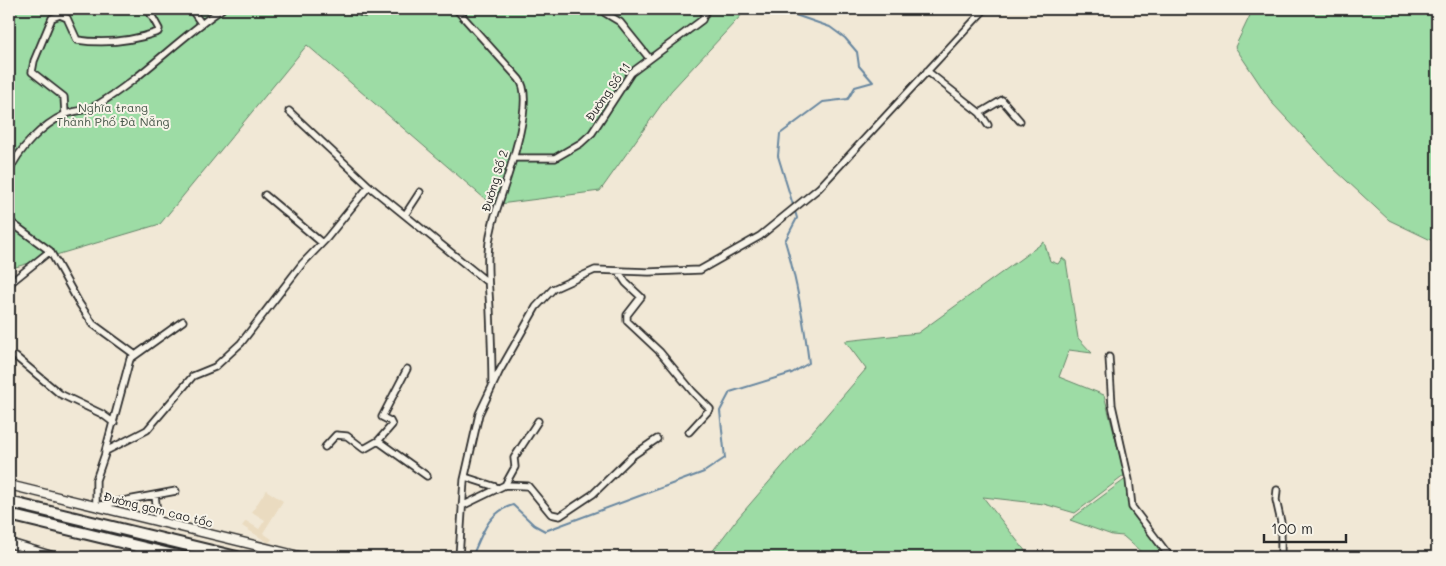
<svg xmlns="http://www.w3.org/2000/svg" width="1446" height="566" font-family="Mali,sans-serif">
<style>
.built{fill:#eadbc0}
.green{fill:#9ddca5;stroke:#648468}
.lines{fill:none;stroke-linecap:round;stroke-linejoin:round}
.stream{stroke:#6887a0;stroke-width:2}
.street-casing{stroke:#2b2b2b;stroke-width:9}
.secondary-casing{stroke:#2b2b2b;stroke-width:11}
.highway-casing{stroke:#2b2b2b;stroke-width:14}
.street{stroke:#f7f3e8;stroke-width:5.5}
.secondary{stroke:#f7f3e8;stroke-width:8}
.highway{stroke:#f7f3e8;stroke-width:10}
.labels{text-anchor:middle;stroke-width:4;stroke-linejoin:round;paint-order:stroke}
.street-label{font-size:12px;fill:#2b2b2b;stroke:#f7f3e8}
.park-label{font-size:12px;fill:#48574a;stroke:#f7f3e8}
</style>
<rect width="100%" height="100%" fill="#f1e8d6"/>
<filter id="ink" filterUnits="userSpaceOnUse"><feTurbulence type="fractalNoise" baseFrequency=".02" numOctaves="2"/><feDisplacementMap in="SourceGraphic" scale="10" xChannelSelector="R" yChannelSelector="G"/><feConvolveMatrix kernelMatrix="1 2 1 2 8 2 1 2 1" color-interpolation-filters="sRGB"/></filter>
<g filter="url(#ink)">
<!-- built -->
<path class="built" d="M266 490 283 501 263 533 272 539 269 543 242 526 246 521 259 529 265 520 252 512Z"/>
<!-- green -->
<path class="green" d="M9 9H747L671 91 600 191 492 205 307 45 160 224 9 269Z
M1253 9H1437V243L1389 220 1333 168 1273 104 1235 47Z
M1044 242 1050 261 1058 264 1062 258 1066 261 1078 338 1092 353 1069 350 1059 377 1104 395 1125 475 1075 513 1044 504 983 497 1030 557H708L738 518 866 369 845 341 918 333Z
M1127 478 1129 500 1152 528 1170 557H1147L1123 536 1112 535 1070 520Z"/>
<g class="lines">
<!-- stream -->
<path class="stream" d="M734 9 753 11 775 9
M472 557C482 534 488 512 513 505L534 525 545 531 704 472 725 458 720 411 730 392 792 373 809 363C804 322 797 281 785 241L797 218 778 156 780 134 823 102 848 99 855 87 873 82 859 66 857 52 845 38 830 27 778 9"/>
<!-- street casing -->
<g class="street-casing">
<path id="street" d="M191 9 201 23
M347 9 365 13 380 9
M456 9 519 79C537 100 504 186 496 212 484 249 488 272 490 310 491 334 492 359 492 383
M603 9 605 13 620 22 649 58
M927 71 980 113 988 125
M289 111 369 186 486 281
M980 113 1002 100 1020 121
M65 114 64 97 32 72 34 61 52 18 60 15 67 18 77 40C103 44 132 41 158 32L159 29 148 9
M513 158H555L581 143 592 133 631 73 702 20 707 9
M9 172C18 150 42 125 64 115 74 110 88 111 97 105 142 78 179 38 222 9
M265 195 322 243
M405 215 420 192
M9 221 50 251 79 303 93 324 134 354
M618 271 626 283 641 297 627 315V321L660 352 693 392 710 409 689 432
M9 284 50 251
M16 357 60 394 102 414 114 423
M1109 357 1112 405 1129 480 1132 507 1170 557
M378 441 427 476
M325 447 336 435 347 436 364 449 378 441 392 425 390 421 382 417 407 369
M105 452 130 359 183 321
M465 477 496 487
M505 485 528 486 551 514 560 516 593 494 632 456 657 439
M1277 490 1276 500 1281 522V557
M176 491 96 506V480L106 451 147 430 193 376 215 367 241 343 302 264 327 238 369 186
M155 495 158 521
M462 506 505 485 515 467 514 458 538 421
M459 557 464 480 479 414 499 372 536 307 553 289 595 270 649 272 700 270 760 236 819 188 985 9"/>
</g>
<!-- secondary casing -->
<g class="secondary-casing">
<path id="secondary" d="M9 485 303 557
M9 543 55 557"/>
</g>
<!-- highway casing -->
<g class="highway-casing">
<path id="highway" d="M9 502 237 557
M9 515 182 557"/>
</g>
<!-- street -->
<use href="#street" class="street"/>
<!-- secondary -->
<use href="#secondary" class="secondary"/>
<!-- highway -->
<use href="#highway" class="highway"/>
</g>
</g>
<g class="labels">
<!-- street labels -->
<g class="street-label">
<text transform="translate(608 92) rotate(-55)" y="4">Đường Số 11</text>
<text transform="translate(495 181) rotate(-73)" y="4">Đường Số 2</text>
<text transform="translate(158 510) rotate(14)" y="4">Đường gom cao tốc</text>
</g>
<!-- park labels -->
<g class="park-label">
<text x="113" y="112">Nghĩa trang<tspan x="113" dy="14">Thành Phố Đà Nẵng</tspan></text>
</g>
</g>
<!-- margin -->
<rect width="1446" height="566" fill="none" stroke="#f7f3e8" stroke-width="30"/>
<rect x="15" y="15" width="1416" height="536" fill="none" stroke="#2b2b2b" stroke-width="2" filter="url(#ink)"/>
<!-- scale -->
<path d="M1264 534v8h82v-8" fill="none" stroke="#2b2b2b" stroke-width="2.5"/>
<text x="1271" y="534" font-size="15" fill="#2b2b2b" stroke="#f7f3e8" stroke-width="4" paint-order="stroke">100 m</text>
</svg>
